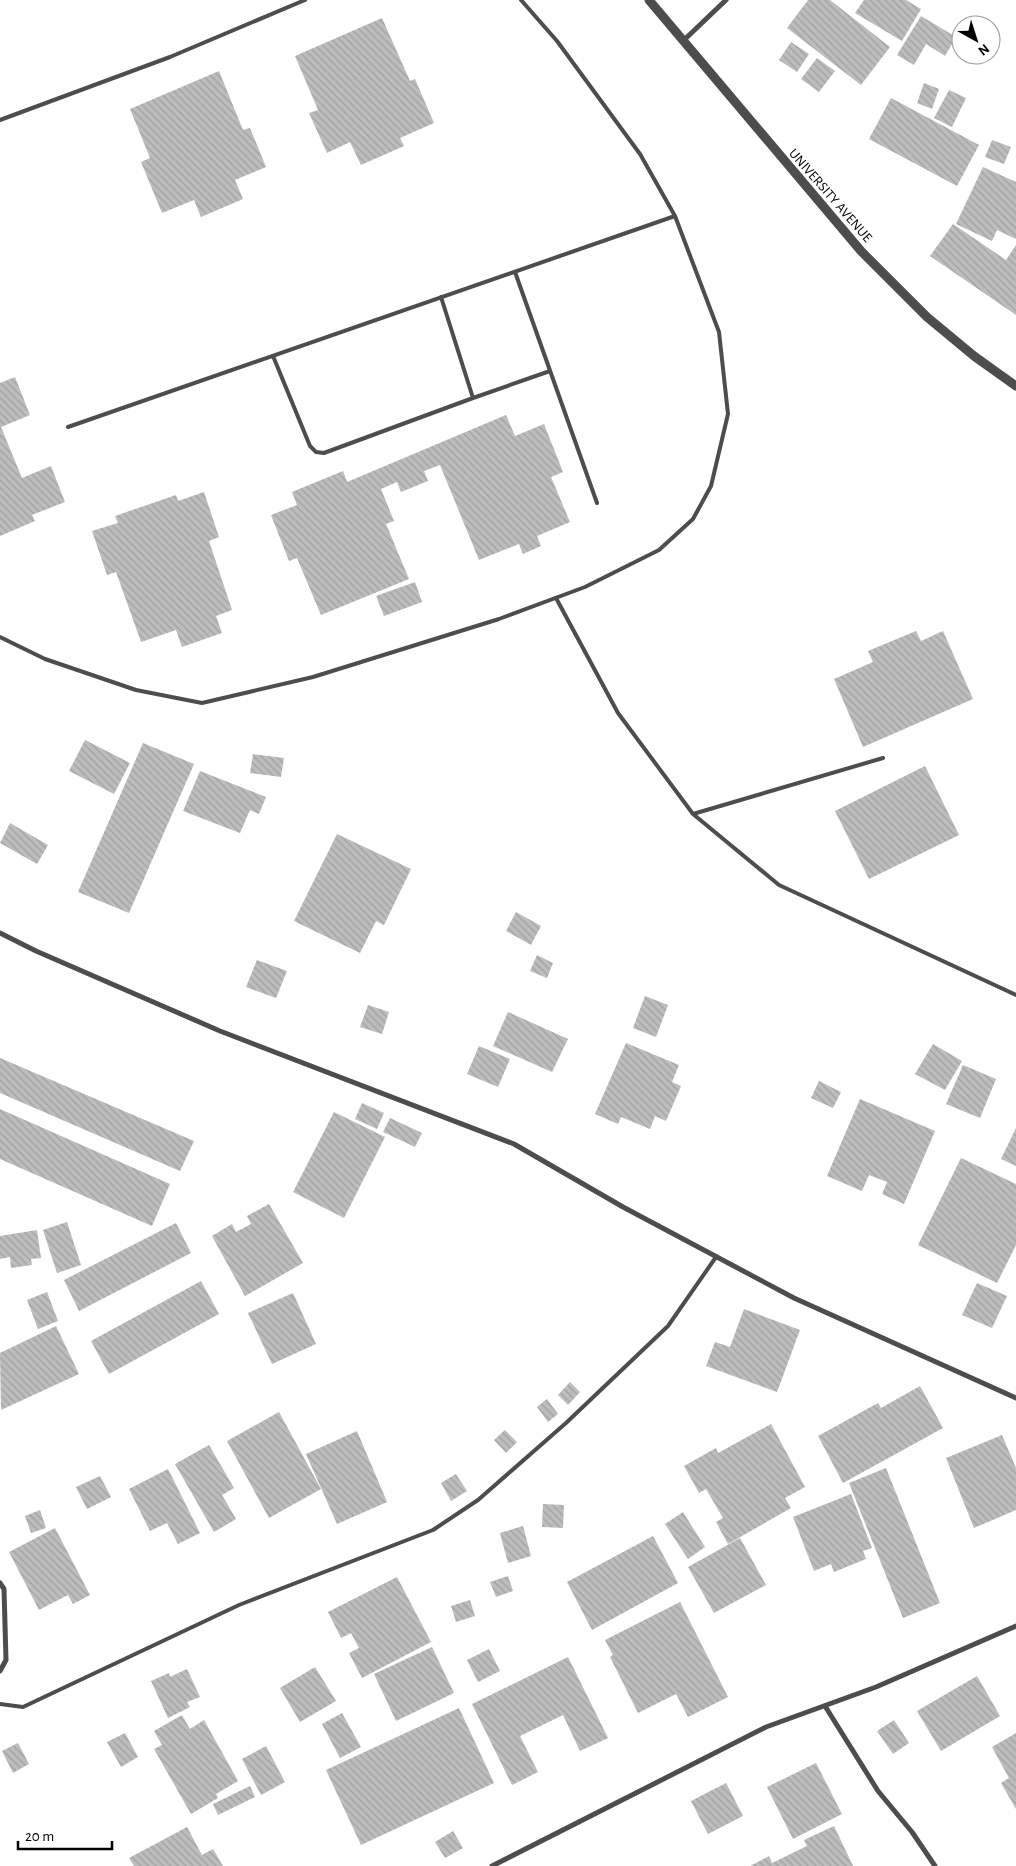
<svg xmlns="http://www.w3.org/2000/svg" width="1016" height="1866" font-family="'Alegreya Sans',sans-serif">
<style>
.building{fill:url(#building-back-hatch)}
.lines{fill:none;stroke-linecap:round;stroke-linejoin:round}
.service{stroke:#4d4d4d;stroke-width:4}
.minor{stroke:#4d4d4d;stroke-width:5}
.tertiary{stroke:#4d4d4d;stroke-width:9}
.labels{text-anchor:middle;stroke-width:5;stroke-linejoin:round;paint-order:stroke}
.street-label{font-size:14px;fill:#000;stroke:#fff}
</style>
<defs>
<pattern id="building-back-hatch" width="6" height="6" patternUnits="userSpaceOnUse" patternTransform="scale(1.25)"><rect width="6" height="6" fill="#bdbdbd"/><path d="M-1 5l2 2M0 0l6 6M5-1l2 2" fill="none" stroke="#a1a1a1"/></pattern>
</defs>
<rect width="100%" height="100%" fill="#fff"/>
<!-- building -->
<path class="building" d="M808 0H830L890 47 861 85 787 28Z
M864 0H906L921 9 902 41 855 13Z
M921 16 956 37 945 56 926 44 914 65 897 55Z
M382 18 410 81 415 79 434 123 400 138 404 146 361 165 350 142 327 153 309 113 318 110 295 56Z
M791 42 809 54 797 72 779 60Z
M817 58 835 71 819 92 801 79Z
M219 71 243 130 250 128 266 167 235 180 243 199 201 217 194 200 162 213 141 162 150 158 130 109Z
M924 83 939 89 932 109 917 103Z
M949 90 966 98 952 127 934 118Z
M891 98 979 145 957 186 869 139Z
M992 140 1011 147 1004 164 985 157Z
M983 167 1016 182V239L997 230 992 241 956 224Z
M953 224 1006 260 1016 245V315L930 256Z
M15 377 30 415 1 427 22 478 51 466 65 502 32 515 35 521 0 536V383Z
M506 415 515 436 544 424 563 472 551 477 570 522 537 536 541 546 523 554 519 544 479 560 440 465 424 471 428 481 401 492 397 482 381 489 394 521 386 524 409 579 321 615 297 558 289 561 271 515 297 505 292 492 343 471 347 482Z
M204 492 219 537 209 541 232 610 216 616 222 633 182 647 176 630 141 642 116 572 107 575 92 531 118 523 115 516 176 495 178 501Z
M415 582 422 602 384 616 376 596Z
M916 631 921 641 943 631 973 699 863 747 834 679 873 662 868 651Z
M85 740 130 763 114 794 69 771Z
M143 743 194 764 129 913 78 892Z
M253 754 284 758 281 777 250 773Z
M925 766 959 835 869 879 835 811Z
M200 771 266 797 259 814 250 810 240 833 183 811Z
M10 823 48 845 37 864 0 843Z
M337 834 411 869 384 925 376 921 360 953 294 921Z
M516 912 541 926 531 945 506 931Z
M537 955 553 963 547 978 530 971Z
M257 960 287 971 276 998 246 987Z
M645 996 668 1005 656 1037 633 1028Z
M368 1005 389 1012 382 1034 360 1027Z
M508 1012 568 1039 552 1072 493 1046Z
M626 1043 679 1065 672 1082 681 1086 666 1121 655 1116 650 1129 621 1117 618 1124 595 1114Z
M933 1044 962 1061 945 1090 915 1074Z
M479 1046 510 1059 498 1087 467 1074Z
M0 1058 194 1141 180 1171 0 1093Z
M963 1065 996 1079 980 1118 946 1104Z
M819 1081 841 1092 833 1108 811 1098Z
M860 1099 935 1131 904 1204 882 1194 887 1182 869 1175 862 1191 827 1176Z
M362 1103 384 1113 377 1129 355 1119Z
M0 1109 170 1184 152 1226 0 1159Z
M334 1112 385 1137 344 1218 293 1192Z
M390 1118 422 1133 415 1147 383 1132Z
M1016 1128V1166L1001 1159Z
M961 1158 1016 1184V1245L997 1283 918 1245Z
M269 1204 303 1263 245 1296 212 1236 232 1224 236 1232 251 1224 247 1216Z
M67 1222 81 1265 57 1273 43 1230Z
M176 1223 191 1253 79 1311 64 1280Z
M37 1230 41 1258 31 1259 32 1265 11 1268 10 1257 0 1259V1236Z
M201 1281 219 1314 109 1374 91 1341Z
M977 1283 1007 1296 992 1328 962 1315Z
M47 1292 58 1321 38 1329 27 1300Z
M293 1293 316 1344 272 1364 248 1313Z
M744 1309 800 1330 777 1392 706 1366 715 1342 730 1347Z
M56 1326 79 1374 1 1410 0 1353Z
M570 1382 580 1392 568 1405 558 1395Z
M920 1386 943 1428 843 1483 818 1436 878 1403 881 1408Z
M547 1399 558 1414 548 1422 537 1407Z
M279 1412 321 1489 269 1518 227 1441Z
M771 1424 805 1487 785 1498 791 1508 728 1544 716 1522 723 1518 706 1489 699 1493 684 1466 716 1448 718 1453Z
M505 1430 517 1442 506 1453 494 1440Z
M357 1431 387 1502 337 1524 306 1454Z
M1002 1435 1016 1468V1510L974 1528 946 1458Z
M209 1445 234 1488 222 1495 236 1519 214 1532 175 1464Z
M886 1468 940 1603 903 1618 849 1483Z
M168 1469 200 1533 178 1544 167 1523 150 1531 129 1489Z
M456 1474 467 1491 451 1501 441 1483Z
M100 1476 111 1497 87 1509 76 1487Z
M851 1494 872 1548 863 1551 866 1559 834 1572 831 1564 814 1571 793 1517Z
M543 1504 564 1505 563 1528 542 1527Z
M40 1510 46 1528 31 1533 25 1516Z
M683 1512 705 1547 688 1559 665 1524Z
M523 1526 531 1556 508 1563 500 1533Z
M55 1528 90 1595 73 1604 68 1595 39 1610 9 1552Z
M653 1536 678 1583 592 1630 567 1582Z
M740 1538 766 1585 714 1613 688 1567Z
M508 1576 513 1591 496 1597 490 1582Z
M397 1577 431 1642 362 1678 349 1653 359 1648 351 1633 341 1638 328 1612Z
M470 1600 475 1616 456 1622 451 1606Z
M680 1602 728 1697 688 1717 676 1694 638 1713 610 1657 613 1655 605 1640Z
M432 1647 454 1693 396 1721 374 1674Z
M489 1649 500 1671 478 1682 467 1660Z
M568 1657 608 1738 580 1751 563 1715 520 1736 538 1772 512 1785 472 1704Z
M315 1667 336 1701 300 1722 280 1688Z
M187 1669 200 1697 187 1702 190 1707 168 1718 151 1681 169 1673 170 1677Z
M977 1676 1000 1716 941 1751 917 1711Z
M459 1708 494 1783 361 1845 326 1770Z
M342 1713 361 1747 340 1758 322 1724Z
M182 1715 190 1729 204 1720 238 1781 216 1794 218 1798 191 1814 154 1749 162 1745 154 1731Z
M894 1720 909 1743 893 1754 877 1731Z
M125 1733 138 1757 121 1767 107 1742Z
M1016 1733V1809L1001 1783 1009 1778 992 1747Z
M18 1743 29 1764 13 1773 2 1751Z
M266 1746 285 1782 261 1795 242 1759Z
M816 1763 842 1814 793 1839 767 1787Z
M726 1783 743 1816 708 1834 691 1801Z
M250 1786 255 1797 218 1815 213 1804Z
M834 1826 853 1866H750L769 1856 772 1863 807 1846 804 1840Z
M187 1827 202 1855 213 1849 223 1866H134L129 1858Z
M453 1831 463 1848 445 1858 435 1842Z"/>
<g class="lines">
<!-- service -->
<path class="service" d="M0 120 170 57 305 0
M515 272 597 503
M273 356 310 446 316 452 324 453 473 398 441 297
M473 398 550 371
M68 427 675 216
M556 598 618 713 693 814 779 885 1016 995
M0 637 45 659 136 690 202 703 313 677 499 619 585 587 659 550 693 519 711 486 728 414 719 332 675 216 640 154 557 41 521 0
M693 814 883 758
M0 1704 23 1707 239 1605 433 1530 478 1500 566 1423 668 1326 716 1257"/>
<!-- minor -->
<path class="minor" d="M683 41 726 0
M0 933 36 951 220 1031 514 1144 623 1207 794 1298 1016 1398
M0 1583 4 1589 6 1660 0 1671
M825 1706 878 1791 912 1832 935 1866
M492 1866 766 1727 876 1687 1016 1626"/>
<!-- tertiary -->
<path class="tertiary" d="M649 0 861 251 927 317 974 356 1016 386"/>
</g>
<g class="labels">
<!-- street labels -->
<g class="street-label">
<text transform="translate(831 195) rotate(49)" y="5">UNIVERSITY AVENUE</text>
</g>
</g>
<!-- north arrow -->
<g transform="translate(976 40) rotate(141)"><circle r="24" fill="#ffffff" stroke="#999999"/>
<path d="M0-4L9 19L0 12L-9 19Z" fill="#000000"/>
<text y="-8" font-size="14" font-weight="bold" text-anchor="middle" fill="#000000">N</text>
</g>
<!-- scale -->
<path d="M18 1841v8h94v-8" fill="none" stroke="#000000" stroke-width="2.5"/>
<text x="25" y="1841" font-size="15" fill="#000000" stroke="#ffffff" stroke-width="4" paint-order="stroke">20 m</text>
</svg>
